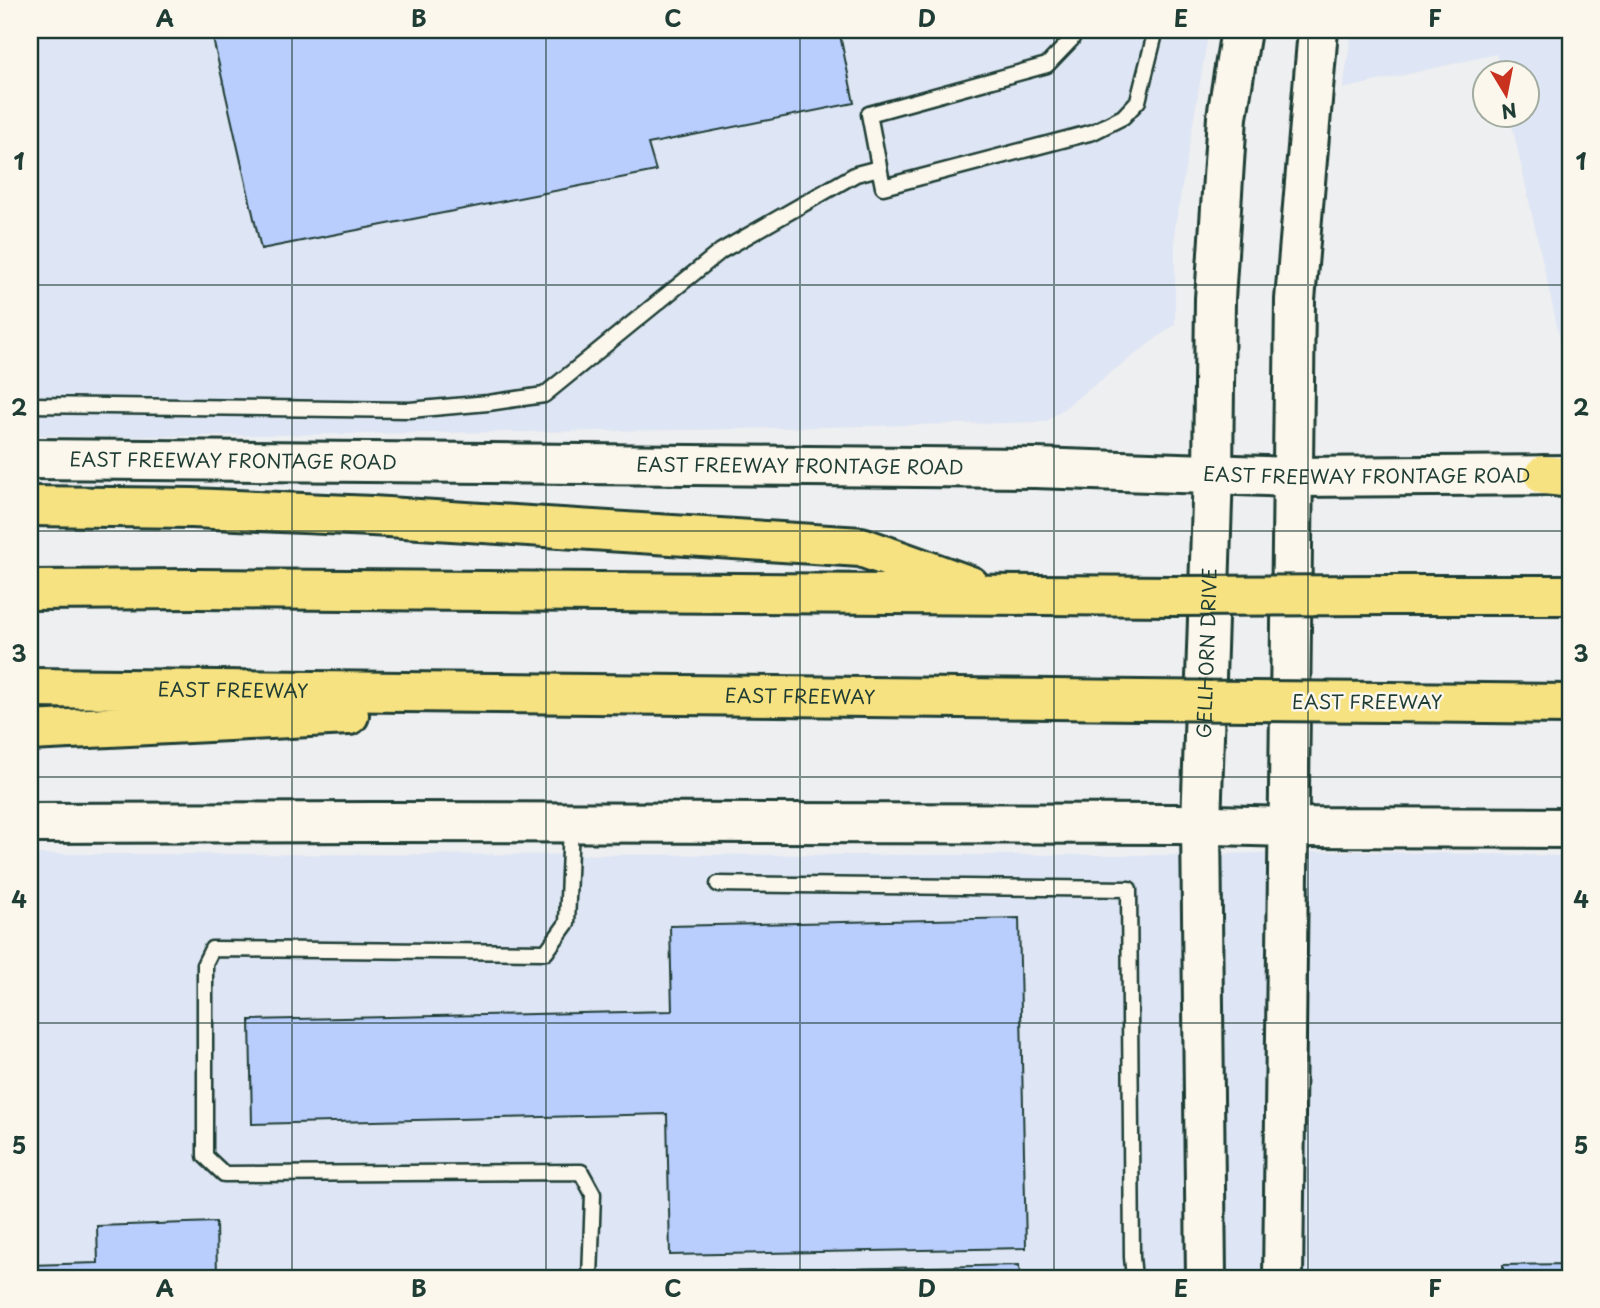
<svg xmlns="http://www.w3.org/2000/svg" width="1600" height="1308" font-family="'Playpen Sans',sans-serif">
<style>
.built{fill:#dee5f4}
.building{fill:#bacefe;stroke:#1f3d34;stroke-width:2}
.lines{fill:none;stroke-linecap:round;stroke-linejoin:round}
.service-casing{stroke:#1f3d34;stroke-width:19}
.secondary-casing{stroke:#1f3d34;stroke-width:44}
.motorway-casing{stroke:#1f3d34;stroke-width:44}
.service{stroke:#fbf7ec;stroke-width:14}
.secondary{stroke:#fbf7ec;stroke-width:38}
.motorway{stroke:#f7e281;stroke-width:38}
.motorway-bridge-casing{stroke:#1f3d34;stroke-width:44;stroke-linecap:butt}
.motorway-bridge{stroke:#f7e281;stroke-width:38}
.grid{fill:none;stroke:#1f3d34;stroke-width:2;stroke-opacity:0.55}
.labels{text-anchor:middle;stroke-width:5;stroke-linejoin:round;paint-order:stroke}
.street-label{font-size:19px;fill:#1f3d34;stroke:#fbf7ec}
.neatline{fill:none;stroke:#1f3d34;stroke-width:2.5}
.grid-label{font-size:23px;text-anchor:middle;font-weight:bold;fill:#1f3d34}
</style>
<rect width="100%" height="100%" fill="#eeeff0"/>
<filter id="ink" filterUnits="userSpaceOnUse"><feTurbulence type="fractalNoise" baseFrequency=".0143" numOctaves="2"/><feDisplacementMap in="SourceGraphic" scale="14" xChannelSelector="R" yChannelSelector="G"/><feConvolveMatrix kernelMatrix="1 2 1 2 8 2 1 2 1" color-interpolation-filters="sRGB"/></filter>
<g filter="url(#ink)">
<!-- built -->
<path class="built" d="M30 30H1209L1175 228V324L1046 422 689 430 109 437 30 435Z
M1352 30H1570V384L1510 116H1526V74L1501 73 1496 54 1343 89Z
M1343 851 1570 856V1278H30V854L1167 855Z"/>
<!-- building -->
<path class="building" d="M129 30H179L130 38Z
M211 30H839L854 103 648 144 656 171 261 249Z
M1019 918 1026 1248 670 1255 667 1114 252 1124 250 1020 672 1011 670 926Z
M216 1222 217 1278H30V1265L98 1263 97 1226Z
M1570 1264V1278H1503V1265Z
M1019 1265 1020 1278H665V1273Z"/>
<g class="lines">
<!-- service casing -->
<g class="service-casing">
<path id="service" d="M1076 30 1071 40 1047 65 869 114 883 187 1093 132 1123 117 1138 101 1156 30
M30 405 410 410 488 403 544 395 721 251 856 174 879 168
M571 825 567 923 546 952 212 949 205 963V1156L224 1174 581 1172 593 1194 590 1278
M718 884 1129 889 1132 1257 1134 1278"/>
</g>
<!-- secondary casing -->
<g class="secondary-casing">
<g id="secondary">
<path id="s1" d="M30 459 1035 468 1293 477 1570 475"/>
<path d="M30 823 376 822 1177 824 1288 827 1570 828"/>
<path id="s2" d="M1206 1278 1201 824 1213 473 1215 299 1227 117 1241 30"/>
<path d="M1283 1278 1295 300 1318 30"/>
</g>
</g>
<!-- motorway casing -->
<g class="motorway-casing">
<g id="motorway">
<path d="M1544 475 1570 478"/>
<path d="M30 506 192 508 372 516 861 547 970 586"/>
<path d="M30 590 196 589 1173 596"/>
<path d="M1393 595H1570"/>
<path id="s3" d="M30 688 1139 700"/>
<path d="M1388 702 1570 704"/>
<path d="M30 731 349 715"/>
</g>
</g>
<!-- service -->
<use href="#service" class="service"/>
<!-- secondary -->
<use href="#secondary" class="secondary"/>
<!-- motorway -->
<use href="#motorway" class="motorway"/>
<!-- motorway-bridge casing -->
<g class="motorway-bridge-casing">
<path id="motorway-bridge" d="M1173 596 1393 595
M1139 700 1388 702"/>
</g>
<!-- motorway-bridge -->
<use href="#motorway-bridge" class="motorway-bridge"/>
</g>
</g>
<!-- grid -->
<path class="grid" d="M292 30V1278M546 30V1278M800 30V1278M1054 30V1278M1308 30V1278M30 285H1570M30 531H1570M30 777H1570M30 1023H1570"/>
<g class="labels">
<!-- street labels -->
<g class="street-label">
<text dy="7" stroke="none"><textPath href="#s1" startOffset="203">EAST FREEWAY FRONTAGE ROAD</textPath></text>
<text dy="7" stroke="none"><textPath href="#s1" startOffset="770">EAST FREEWAY FRONTAGE ROAD</textPath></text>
<text dy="7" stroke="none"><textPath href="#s1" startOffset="1337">EAST FREEWAY FRONTAGE ROAD</textPath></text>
<text dy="7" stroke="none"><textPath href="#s2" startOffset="625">GELLHORN DRIVE</textPath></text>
<text dy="7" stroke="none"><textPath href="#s3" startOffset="203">EAST FREEWAY</textPath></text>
<text dy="7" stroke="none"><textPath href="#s3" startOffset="770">EAST FREEWAY</textPath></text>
<text x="1367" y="709">EAST FREEWAY</text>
</g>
</g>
<!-- margin -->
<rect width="1600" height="1308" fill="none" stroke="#fbf7ec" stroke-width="77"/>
<!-- north arrow -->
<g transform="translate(1506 94) rotate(170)"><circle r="33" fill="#fbf7ec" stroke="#a3ada2" stroke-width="2"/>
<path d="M0-5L12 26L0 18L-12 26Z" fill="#c8321e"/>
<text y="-10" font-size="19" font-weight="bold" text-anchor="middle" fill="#1f3d34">N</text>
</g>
<rect x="38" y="38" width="1524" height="1232" class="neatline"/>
<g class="grid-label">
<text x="165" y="27">A</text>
<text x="419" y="27">B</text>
<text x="673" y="27">C</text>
<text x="927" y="27">D</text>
<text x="1181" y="27">E</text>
<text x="1435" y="27">F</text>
<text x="19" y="170">1</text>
<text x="1581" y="170">1</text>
<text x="19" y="416">2</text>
<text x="1581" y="416">2</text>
<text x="19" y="662">3</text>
<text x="1581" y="662">3</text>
<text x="19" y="908">4</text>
<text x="1581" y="908">4</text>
<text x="19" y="1154">5</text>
<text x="1581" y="1154">5</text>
<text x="165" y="1297">A</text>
<text x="419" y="1297">B</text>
<text x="673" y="1297">C</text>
<text x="927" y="1297">D</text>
<text x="1181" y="1297">E</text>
<text x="1435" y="1297">F</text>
</g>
</svg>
